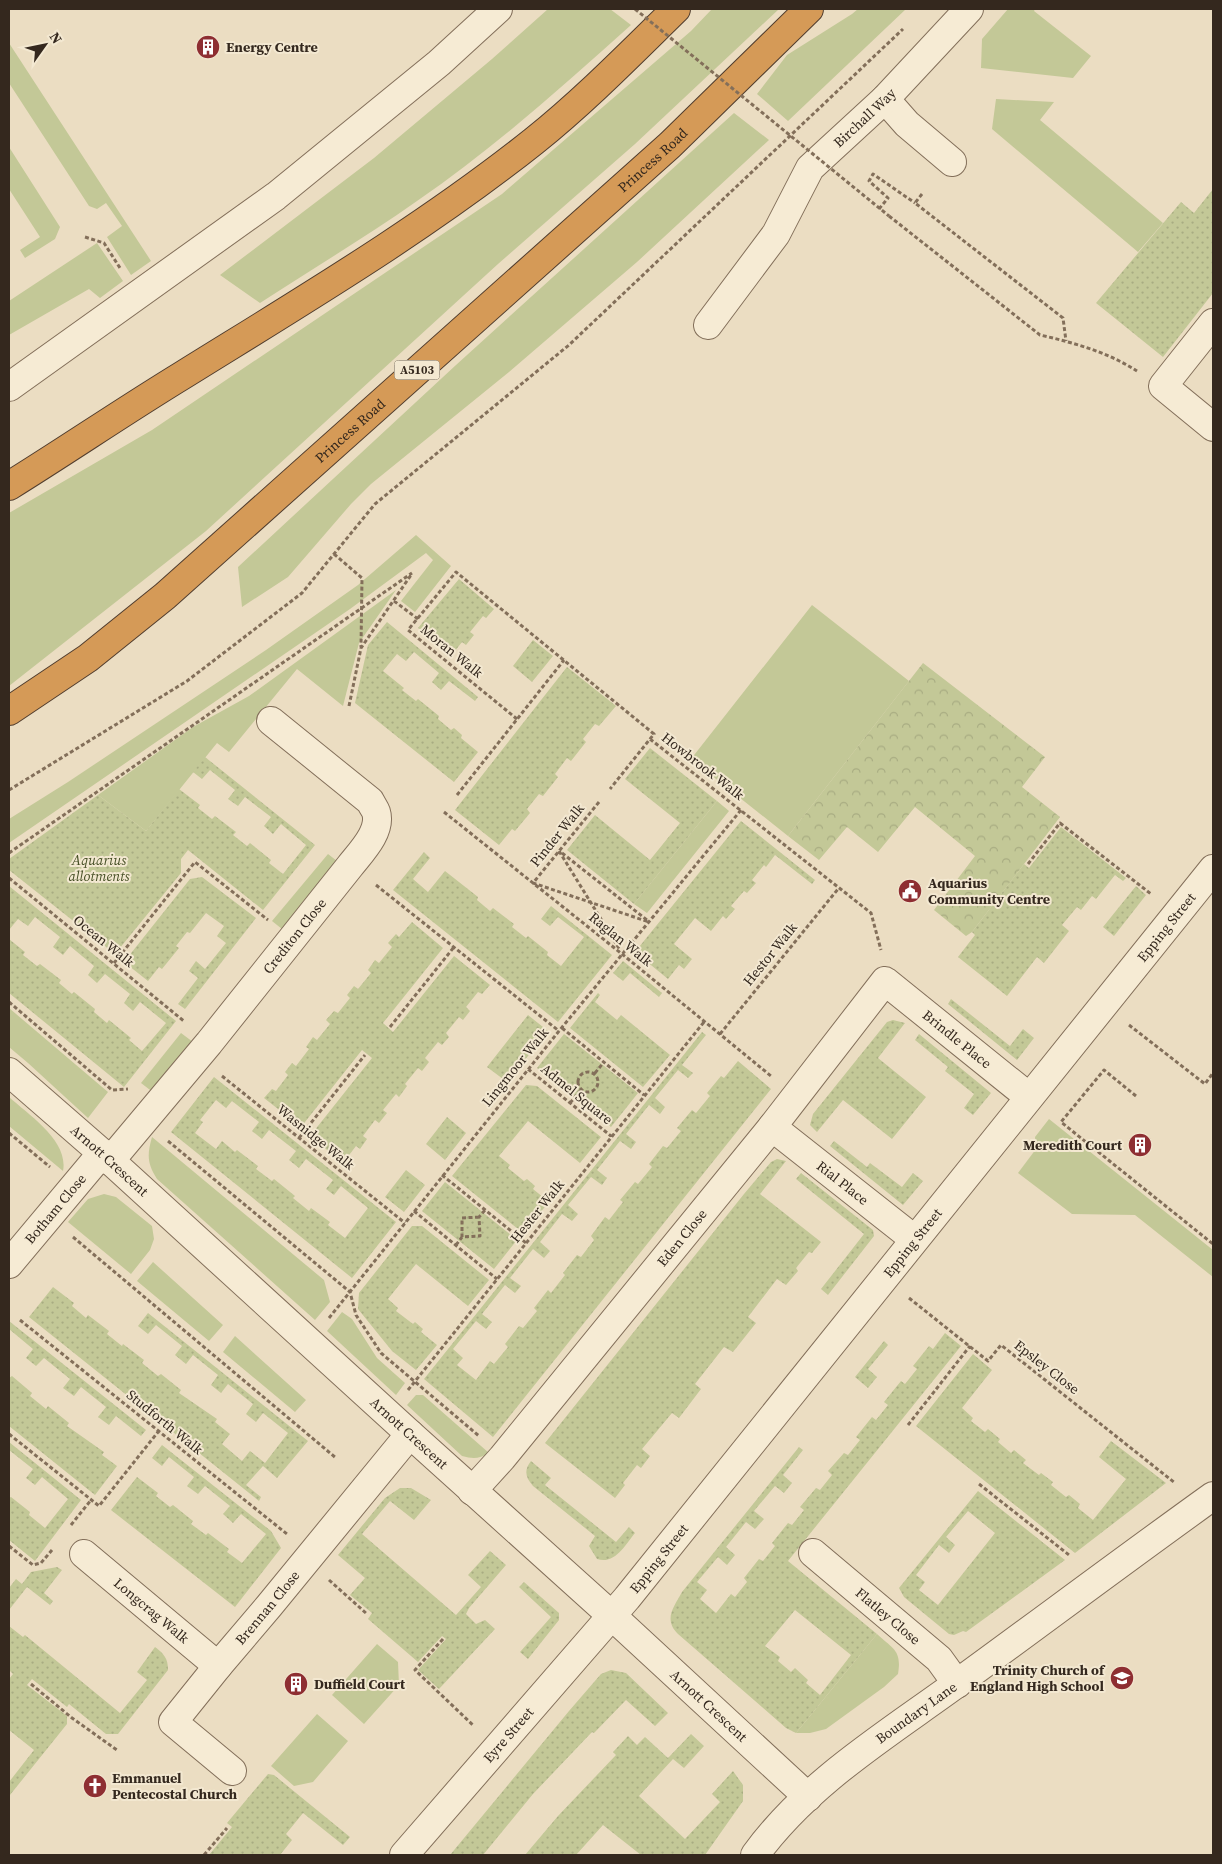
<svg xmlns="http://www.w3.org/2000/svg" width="1222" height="1864" font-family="'Source Serif 4',serif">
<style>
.grass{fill:#c3c897}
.park{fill:url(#park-crowns)}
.garden{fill:url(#garden-dots);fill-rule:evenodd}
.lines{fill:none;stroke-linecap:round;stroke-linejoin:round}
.minor-casing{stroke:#836f5a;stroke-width:30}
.highway-casing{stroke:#513d2e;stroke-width:30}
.path{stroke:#836f5a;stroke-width:3;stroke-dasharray:4 2.5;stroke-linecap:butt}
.minor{stroke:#f6ebd4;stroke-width:28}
.highway{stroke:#d59a57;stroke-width:28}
.path-bridge{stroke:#836f5a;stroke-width:3;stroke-dasharray:4 2.5;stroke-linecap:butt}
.labels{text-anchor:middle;stroke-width:4;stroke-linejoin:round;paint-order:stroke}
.shield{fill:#f3e8d1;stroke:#6d6254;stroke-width:1}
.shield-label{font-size:12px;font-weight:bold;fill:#34281e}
.poi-label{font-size:14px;font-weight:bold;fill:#34281e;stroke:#f3e8d1;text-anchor:start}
.street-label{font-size:14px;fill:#34281e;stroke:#f3e8d1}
.park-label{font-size:14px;font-style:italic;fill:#464f25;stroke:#f3e8d1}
</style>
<defs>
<pattern id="park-crowns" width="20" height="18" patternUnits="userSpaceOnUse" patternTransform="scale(1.25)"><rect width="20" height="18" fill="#c3c897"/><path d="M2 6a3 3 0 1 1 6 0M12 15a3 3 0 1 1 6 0" fill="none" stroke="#a8ac82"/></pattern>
<pattern id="garden-dots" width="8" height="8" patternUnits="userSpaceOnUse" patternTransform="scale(1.25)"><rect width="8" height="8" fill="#c3c897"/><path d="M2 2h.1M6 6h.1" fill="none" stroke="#a8ac82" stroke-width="1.8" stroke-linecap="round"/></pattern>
</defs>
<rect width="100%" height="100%" fill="#ebddc2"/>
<!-- grass -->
<path class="grass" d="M548 9H610L631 25C562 87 493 149 417 201 366 237 312 269 260 303L220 275 374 158 492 59Z
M712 9H779L635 144 498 264 206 531 9 686V513L152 430 502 194 691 31Z
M858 9H906L788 121 757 94 787 55 852 14Z
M1008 9H1035L1034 11 1091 56 1073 78 981 68 982 39Z
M9 43 151 261 131 275 107 237 122 226 106 203 97 209 89 206 9 83Z
M996 99 1054 102 1040 120 1163 223 1138 252 992 129Z
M734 113 769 140 637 262 509 372 371 484 351 504 288 577 242 607 238 567 456 365Z
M9 147 60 227 55 239 25 258 20 250 40 237 9 189Z
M97 243 123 281 100 298 89 289 9 335V301Z
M416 535 451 566 415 612 401 601 433 560 426 553 350 609 9 843V819L68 782 266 650 358 585Z
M396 590 359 643 343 706 297 669 229 752 217 743 146 831 98 795 193 727 249 696Z
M812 605 909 681 788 836 691 759Z
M717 801 729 811 647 913 634 904Z
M328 854 337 861 282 929 272 921Z
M9 1008 108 1092 88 1118 28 1063 9 1047Z
M181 1033 193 1042 154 1093 141 1083Z
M9 1097C29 1115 69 1141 63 1171L9 1126Z
M1049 1119 1213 1250V1277L1135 1215 1072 1214 1018 1173 1036 1149 1035 1137Z
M152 1137 324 1280 330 1302 315 1320 157 1179C147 1163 147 1155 152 1137Z
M104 1194 116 1197 152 1226 154 1239 150 1250 131 1274 68 1222 88 1199Z
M153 1262 223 1325 209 1341 137 1281Z
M342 1312 352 1319 377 1358 405 1383 396 1395 327 1331Z
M235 1336 306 1400 295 1412 223 1352Z
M416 1395H423L489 1453C479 1459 473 1459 462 1456L407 1405Z
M877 1634C893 1649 902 1650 898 1674L884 1687 826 1729 810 1733H796Z
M377 1644 398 1662 399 1685 364 1724 332 1695Z
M317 1714 348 1741 313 1782 294 1786 271 1766Z"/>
<!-- park -->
<path class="park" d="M923 663 1045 757 1022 787 1060 817 972 932 966 936 934 910 975 856 915 807 878 852 847 827 819 860 788 836Z"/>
<!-- garden -->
<path class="garden" d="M1213 189V293L1163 357 1096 303 1181 202 1194 213Z
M459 579 494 609 486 618 483 616 470 632 474 635 466 645 462 642 451 656 418 628Z
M387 622 478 697 475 701 449 681 441 690 432 682 439 673 414 652 406 661 397 654 383 671 404 688 402 690 416 701 418 699 439 716 438 719 451 730 454 728 462 735 461 738 478 752 454 782 355 703 368 645Z
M533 640 553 656 532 682 513 666Z
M567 667 616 706 599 726 595 724 583 739 586 742 571 761 567 758 555 774 558 777 543 796 539 794 527 809 530 813 515 831 512 829 499 845 455 810Z
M650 748 717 801 634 904 567 850 595 815 650 860 680 823 625 779Z
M205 757 315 845 263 910 188 850 181 859V873L115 954 9 870V859L98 795 146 831 179 789 200 805 198 808 212 819 215 816 236 832 233 835 247 846 250 843 271 860 269 863 283 874 306 845 281 824 273 834 264 826 271 817 245 797 238 806 228 799 235 790 210 770 202 779 193 772Z
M741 821 815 880 812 884 775 855 766 867 764 865 752 880 756 883 747 893 744 891 731 906 735 909 726 919 723 916 711 931 695 918 674 944 692 959 684 969 679 965 668 979 635 952Z
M1061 827 1126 878 1123 881 1115 875 1096 899 1092 896 1081 910 1077 907 1062 925 1069 931 1044 963 1037 957 1007 996 958 957 975 935 972 932 1024 864 1029 868Z
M424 852 430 858 413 879 428 892 445 871 478 897 477 900 490 911 493 908 514 924 512 927 526 938 528 936 548 952 547 955 561 966 584 937 558 917 550 926 541 919 551 906 612 955 558 1022 393 890Z
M202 877 256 918 185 1009 178 1004 198 978 189 971 196 961 205 969 226 943 217 936 224 926 206 913 190 933 187 932 176 946 179 948 162 969 159 967 148 981 124 962 190 879Z
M9 886 176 1021 124 1087 9 993V939L25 952 23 955 37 966 40 964 61 980 59 983 72 994 74 992 95 1009 94 1012 107 1023 109 1020 131 1038 129 1040 142 1051 166 1023 140 1002 133 1011 124 1003 130 994 105 974 97 983 88 975 94 966 70 946 63 955 53 947 60 937 35 917 28 926 18 919 9 930Z
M1136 886 1146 895 1114 936 1103 927Z
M412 922 443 948 383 1023 393 1032 454 956 490 985 482 994 478 992 466 1007 470 1011 463 1020 459 1017 446 1033 449 1037 442 1045 438 1042 425 1058 429 1062 422 1071 418 1068 405 1084 407 1086 399 1097 396 1094 383 1110 387 1113 379 1123 375 1120 363 1136 367 1139 360 1149 356 1146 343 1163 310 1136 372 1058 362 1050 301 1127 264 1098 272 1089 276 1091 288 1075 285 1072 292 1063 296 1066 309 1049 306 1047 313 1037 317 1040 330 1024 326 1020 334 1011 338 1013 350 998 347 995 354 986 358 989 371 973 368 970 375 960 379 963 392 947 388 943 396 934 399 937Z
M623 961 662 993 659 997 630 973 623 981 613 973Z
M598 993 600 995 595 1002 617 1020 621 1015 670 1055 643 1087 570 1028Z
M951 999 1010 1046 1023 1029 1034 1038 1017 1060 948 1004Z
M528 1015 548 1031 507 1082 487 1067Z
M893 1020 905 1023 878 1058 926 1097 892 1139 843 1100 817 1132 810 1125 813 1114 887 1022Z
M702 1032 706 1035 682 1065 693 1073 688 1078 678 1070 655 1098 665 1107 660 1114 649 1105 626 1134 636 1142 631 1149 620 1141 597 1170 607 1178 602 1185 591 1177 568 1205 578 1214 572 1221 562 1214 540 1242 550 1251 544 1258 533 1249 510 1278 521 1286 515 1293 505 1285 482 1314 492 1322 486 1329 476 1321 453 1349 463 1358 457 1365 476 1380 490 1361 494 1364 508 1347 505 1344 519 1326 523 1328 537 1311 534 1308 548 1290 551 1293 565 1275 563 1273 577 1255 581 1257 594 1240 591 1236 605 1217 609 1220 623 1202 620 1200 635 1182 638 1184 652 1167 649 1164 663 1146 667 1148 681 1131 677 1128 692 1110 696 1113 710 1096 707 1093 721 1076 724 1078 738 1061 771 1089 493 1437 424 1379Z
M564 1034 638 1093 611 1127 537 1068Z
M919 1034 991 1093 973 1115 964 1108 974 1094 945 1071 948 1067 915 1040Z
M214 1077 396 1222 352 1278 171 1132ZM216 1100 226 1108 232 1101 259 1122 252 1131 262 1139 269 1130 296 1151 289 1160 299 1168 306 1159 333 1180 326 1189 334 1195 341 1186 368 1208 345 1238 328 1225 330 1222 311 1208 309 1211 293 1198 295 1196 274 1179 272 1181 256 1169 258 1166 237 1150 235 1152 222 1141 216 1149 195 1133 203 1122 200 1120Z
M526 1085 537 1086 601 1137 580 1163 528 1121 499 1156 510 1165 508 1168 524 1181 527 1179 535 1186 533 1189 549 1202 523 1233 452 1176Z
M447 1117 466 1133 445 1160 426 1144Z
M834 1141 867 1167 870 1163 902 1187 913 1173 923 1181 903 1205 830 1146Z
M777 1159 786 1161 760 1194 821 1242 812 1253 809 1252 796 1268 798 1271 786 1285 777 1279 748 1317 756 1323 733 1352 724 1347 695 1384 701 1389 679 1418 672 1413 642 1449 650 1456 641 1468 637 1465 623 1483 625 1485 615 1498 545 1443 744 1194 771 1162Z
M406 1170 425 1185 404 1212 385 1197Z
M801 1173 873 1230 874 1236 828 1295 821 1289 864 1234 796 1179Z
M445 1182 517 1240 494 1269 422 1211Z
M412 1226H422L489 1280 468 1306 416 1264 388 1299 398 1308 396 1311 413 1324 415 1322 423 1329 421 1332 437 1345 416 1370 392 1351 358 1309 359 1293Z
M53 1287 74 1303 72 1306 86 1318 88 1315 109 1331 107 1334 122 1346 123 1344 144 1360 142 1363 158 1376 161 1374 181 1390 179 1393 217 1419 215 1422 230 1434 222 1444 242 1461 250 1451 265 1463 288 1433 263 1413 256 1422 246 1414 253 1404 228 1384 221 1393 211 1385 218 1375 193 1355 186 1364 175 1355 182 1346 156 1325 148 1334 138 1326 148 1313 308 1441 277 1478 263 1466 246 1485 261 1497 259 1501 29 1317Z
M9 1321 146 1430 141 1436 116 1416 109 1425 98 1417 106 1407 81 1387 74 1396 63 1388 70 1379 44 1358 36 1366 26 1358 33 1349 9 1329Z
M945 1333 961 1346 788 1561 877 1634 796 1733 786 1728 678 1634C663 1619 674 1607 682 1592L799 1447 803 1450 783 1475 792 1483 784 1493 775 1486 754 1511 764 1519 755 1529 746 1522 726 1547 735 1555 727 1565 718 1557 697 1582 707 1590 700 1599 716 1613 731 1594 735 1597 747 1582 744 1578 759 1559 763 1561 775 1546 772 1543 788 1523 792 1525 804 1510 800 1507 816 1488 820 1490 832 1475 828 1471 844 1453 848 1455 860 1440 856 1437 872 1417 876 1420 888 1405 884 1402 901 1381 905 1384 917 1369 913 1366 929 1346 933 1349ZM795 1610 851 1655 820 1695 806 1683 808 1680 795 1668 791 1672 778 1661 780 1657 765 1646Z
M884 1341 888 1345 868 1369 877 1377 868 1388 855 1377Z
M973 1354 992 1370 962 1408 973 1418 971 1421 985 1432 988 1429 1000 1439 998 1442 1011 1453 1014 1450 1026 1460 1023 1463 1039 1475 1041 1473 1053 1482 1051 1485 1066 1497 1069 1495 1080 1504 1078 1508 1093 1520 1126 1479 1099 1457 1111 1441 1166 1483 1075 1553 916 1426Z
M12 1376 32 1393 30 1396 46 1409 48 1406 69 1423 67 1426 104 1452 102 1455 117 1466 95 1495 9 1426V1378Z
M9 1442 81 1500 35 1561 9 1540V1498L11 1497 30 1512 29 1515 45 1528 68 1499 42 1477 35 1485 26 1478 33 1469 9 1450Z
M162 1445 271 1531 281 1548 235 1607 111 1510 137 1477 158 1493 156 1496 170 1507 173 1505 193 1521 191 1524 206 1535 208 1533 229 1549 227 1552 242 1563 266 1534 241 1514 233 1523 223 1514 230 1506 205 1486 198 1494 187 1486 194 1477 169 1457 162 1466 152 1458Z
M531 1461 551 1478 545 1485 616 1542 629 1527 635 1533C625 1545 615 1565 597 1559L589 1546 595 1536 533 1486C525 1477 524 1470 531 1461Z
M400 1488H411L431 1500 414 1520 390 1501 362 1534 456 1615 481 1587 468 1575 490 1551 506 1565 469 1608 466 1614 476 1624 485 1620 495 1629 439 1689 418 1670 446 1639 442 1636 418 1662 368 1619 372 1613 350 1595 365 1578 338 1555 385 1498Z
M978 1491 1065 1560 966 1632 963 1631 954 1635 949 1634 904 1597 899 1588ZM968 1511 995 1533 938 1605 919 1590 925 1582 916 1575 939 1545 949 1553 955 1545 946 1537Z
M57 1567 62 1570 44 1593 53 1601 50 1605 27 1587 9 1610V1588L16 1579 22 1584 31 1572Z
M524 1582 559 1613V1620L528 1659 520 1652 551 1617 519 1587Z
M9 1626 23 1637 25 1635 120 1713 147 1680 137 1672 155 1647C164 1654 168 1658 168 1670L118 1734H106L69 1704 67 1707 32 1679 27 1685 67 1716V1724L10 1795 9 1793V1782L34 1750 9 1730V1679L13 1674 9 1670Z
M611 1670 626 1673 668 1713 655 1726 626 1700 594 1733 592 1732 533 1794 483 1855H450L569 1711 601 1674Z
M691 1734 704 1746 684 1768 673 1759 639 1796 685 1839 720 1802 712 1794 733 1771 743 1785V1801L705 1855H641L603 1825 576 1855H525L558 1816 616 1755 613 1752 628 1736 637 1745 645 1737 668 1758Z
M268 1774 274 1775 350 1837 343 1845 303 1813 286 1834 292 1840 280 1855H209L232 1827 227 1823Z"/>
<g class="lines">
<!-- minor casing -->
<g class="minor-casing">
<g id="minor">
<path d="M885 99 907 124 952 162"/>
<path d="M1213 323 1163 386 1213 427"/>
<path id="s1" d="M708 325 776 234 810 168 885 99 969 9"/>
<path d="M9 387 276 196 439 63 498 9"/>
<path id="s2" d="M9 1072 102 1153 410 1434 611 1615 808 1797"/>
<path id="s3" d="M772 1127 914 1239"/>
<path id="s4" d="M110 1161 209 1043 350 866C361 852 382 831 376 812 375 809 372 805 370 801L271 721"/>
<path id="s5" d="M9 1264 102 1153"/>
<path id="s6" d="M472 1491 502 1458 772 1127 885 981 1029 1097"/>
<path id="s7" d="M813 1553 939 1659 957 1684"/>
<path id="s8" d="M84 1554 218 1666"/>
<path id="s9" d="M232 1771 173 1722 218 1666 269 1606 410 1434"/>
<path id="s10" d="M404 1855 627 1598 1213 869"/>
<path id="s11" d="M755 1855C808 1782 888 1734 959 1682 1044 1620 1128 1557 1213 1496"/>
</g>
</g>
<!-- highway casing -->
<g class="highway-casing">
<g id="highway">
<path d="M9 486C67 450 124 411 183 375 302 301 425 228 534 141 584 101 630 54 676 9"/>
<path id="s12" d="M9 711 88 658 165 596 670 145 809 9"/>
</g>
</g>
<!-- path -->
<path class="path" d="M922 194 915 203 1063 318 1066 341
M879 209 888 198 869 181 873 174 915 203
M889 216 1040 335C1075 343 1107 352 1137 371
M85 237 104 243 120 268
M334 554 362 578 361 647
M394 601 418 619
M349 706 361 648 411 575
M517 719 408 630 456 572 654 734 610 789
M650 739 871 913 881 950
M9 790 187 681 302 593 375 504 569 345 903 29
M457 795 564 660
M599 802 533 883 649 922
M444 812 622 954 771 1076
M559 851 620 950
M9 853 412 573
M562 853 647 920
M1028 864 1060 823 1151 894
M9 878 185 1022
M376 885 559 1031
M114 963 195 862 268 920
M9 1002 112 1090 128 1089
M1129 1025 1205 1084 1213 1073
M390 1027 454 947
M562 1028 644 1095
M720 1034 838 889
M528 1069 611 1136
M578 1082a10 10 0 1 1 20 0a10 10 0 1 1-20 0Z
M595 1073 604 1062
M222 1076 405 1223
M1136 1096 1104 1070 1061 1122 1213 1244
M570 1103 581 1090
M9 1133 50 1167
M299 1138 365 1055
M168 1141 350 1292 356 1315 381 1353 479 1436
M442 1175 526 1243
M414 1211 497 1279
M479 1217 462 1218V1237L480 1236 479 1217 485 1210
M73 1237 336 1458
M456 1245 462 1237
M909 1298 988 1361 1001 1345 1175 1483
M329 1318 559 1031 741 810
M20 1320 287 1534
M408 1390 704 1022
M908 1425 970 1346
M9 1434 99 1506 158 1432
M979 1484 1069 1555
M71 1525 91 1500
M9 1546 33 1565 41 1563 52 1550
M329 1580 367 1614
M443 1639 415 1670 474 1726
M31 1684 72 1718 117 1750
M204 1855 227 1828"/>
<!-- minor -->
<use href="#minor" class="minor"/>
<!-- highway -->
<use href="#highway" class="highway"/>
<!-- path-bridge -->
<path class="path-bridge" d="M635 9 889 216"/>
</g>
<!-- icons -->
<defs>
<g id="building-disc" transform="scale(1.25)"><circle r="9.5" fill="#8e2e32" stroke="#f3e8d1"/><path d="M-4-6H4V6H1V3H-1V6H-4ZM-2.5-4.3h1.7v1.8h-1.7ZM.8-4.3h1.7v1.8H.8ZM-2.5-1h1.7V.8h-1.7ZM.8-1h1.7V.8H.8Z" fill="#fff"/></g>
<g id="civic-disc" transform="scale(1.25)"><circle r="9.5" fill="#8e2e32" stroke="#f3e8d1"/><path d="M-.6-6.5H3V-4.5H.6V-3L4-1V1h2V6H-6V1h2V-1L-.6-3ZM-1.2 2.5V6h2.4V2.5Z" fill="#fff"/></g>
<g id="school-disc" transform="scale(1.25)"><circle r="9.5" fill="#8e2e32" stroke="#f3e8d1"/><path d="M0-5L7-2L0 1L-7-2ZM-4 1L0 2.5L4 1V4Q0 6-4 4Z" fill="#fff"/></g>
<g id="church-disc" transform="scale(1.25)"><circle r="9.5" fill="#8e2e32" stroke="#f3e8d1"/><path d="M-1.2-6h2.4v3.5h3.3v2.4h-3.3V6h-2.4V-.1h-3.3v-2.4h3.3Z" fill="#fff"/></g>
</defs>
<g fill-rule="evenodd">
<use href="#building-disc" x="208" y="47"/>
<use href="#civic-disc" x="910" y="891"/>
<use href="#building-disc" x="1140" y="1145"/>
<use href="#school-disc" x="1122" y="1678"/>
<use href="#building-disc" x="296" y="1684"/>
<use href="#church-disc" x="95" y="1786"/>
</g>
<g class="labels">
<!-- shield labels -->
<rect class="shield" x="394.5" y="360.5" width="45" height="19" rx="4"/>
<g class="shield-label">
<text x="417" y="374">A5103</text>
</g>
<!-- poi labels -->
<g class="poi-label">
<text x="226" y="52">Energy Centre</text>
<text x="928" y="888">Aquarius<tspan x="928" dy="16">Community Centre</tspan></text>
<text x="1122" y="1150" text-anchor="end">Meredith Court</text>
<text x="1104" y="1675" text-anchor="end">Trinity Church of<tspan x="1104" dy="16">England High School</tspan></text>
<text x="314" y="1689">Duffield Court</text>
<text x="112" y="1783">Emmanuel<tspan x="112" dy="16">Pentecostal Church</tspan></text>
</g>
<!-- street labels -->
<g class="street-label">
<text dy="5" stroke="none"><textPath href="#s1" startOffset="262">Birchall Way</textPath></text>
<text dy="5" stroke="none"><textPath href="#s12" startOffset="848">Princess Road</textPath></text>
<text dy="5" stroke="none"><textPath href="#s12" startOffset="442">Princess Road</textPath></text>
<text transform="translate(452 651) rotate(39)" y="5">Moran Walk</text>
<text transform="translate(703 766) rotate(38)" y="5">Howbrook Walk</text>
<text transform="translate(557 835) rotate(-51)" y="5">Pinder Walk</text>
<text dy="5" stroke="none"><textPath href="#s10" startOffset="1201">Epping Street</textPath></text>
<text dy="5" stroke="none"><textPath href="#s4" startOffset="291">Crediton Close</textPath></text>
<text transform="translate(621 939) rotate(39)" y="5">Raglan Walk</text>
<text transform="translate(104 941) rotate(39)" y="5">Ocean Walk</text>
<text transform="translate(770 954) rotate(-51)" y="5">Hestor Walk</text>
<text dy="5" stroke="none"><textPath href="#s6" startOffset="749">Brindle Place</textPath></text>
<text transform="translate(515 1067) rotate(-51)" y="5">Lingmoor Walk</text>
<text transform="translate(577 1094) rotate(39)" y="5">Admel Square</text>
<text transform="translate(316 1137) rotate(39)" y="5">Wasnidge Walk</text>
<text dy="5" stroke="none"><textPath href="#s2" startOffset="134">Arnott Crescent</textPath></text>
<text dy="5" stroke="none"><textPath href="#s3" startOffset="90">Rial Place</textPath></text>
<text dy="5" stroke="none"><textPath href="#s5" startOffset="72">Botham Close</textPath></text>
<text transform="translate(537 1211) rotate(-51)" y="5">Hester Walk</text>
<text dy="5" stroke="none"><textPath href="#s6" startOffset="329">Eden Close</textPath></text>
<text dy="5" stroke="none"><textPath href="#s10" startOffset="796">Epping Street</textPath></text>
<text transform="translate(1047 1367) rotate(38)" y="5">Epsley Close</text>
<text transform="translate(165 1422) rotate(39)" y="5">Studforth Walk</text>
<text dy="5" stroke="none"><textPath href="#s2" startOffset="539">Arnott Crescent</textPath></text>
<text dy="5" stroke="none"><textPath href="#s10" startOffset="391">Epping Street</textPath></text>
<text dy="5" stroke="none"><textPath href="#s9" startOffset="225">Brennan Close</textPath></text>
<text dy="5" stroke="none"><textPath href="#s8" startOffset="88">Longcrag Walk</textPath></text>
<text dy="5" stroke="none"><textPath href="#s7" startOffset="98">Flatley Close</textPath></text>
<text dy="5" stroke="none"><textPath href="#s2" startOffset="944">Arnott Crescent</textPath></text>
<text dy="5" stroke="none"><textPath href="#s11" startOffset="216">Boundary Lane</textPath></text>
<text dy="5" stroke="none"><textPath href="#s10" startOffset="159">Eyre Street</textPath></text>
</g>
<!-- park labels -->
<g class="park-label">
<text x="99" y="865">Aquarius<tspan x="99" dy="16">allotments</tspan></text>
</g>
</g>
<!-- border -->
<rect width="1222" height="1864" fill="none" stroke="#34281e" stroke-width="20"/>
<!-- north arrow -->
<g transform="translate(45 45) rotate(57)" stroke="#f3e8d1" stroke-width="4" paint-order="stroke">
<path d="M0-4L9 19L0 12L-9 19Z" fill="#34281e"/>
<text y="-8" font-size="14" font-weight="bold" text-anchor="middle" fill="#34281e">N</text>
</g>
</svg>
